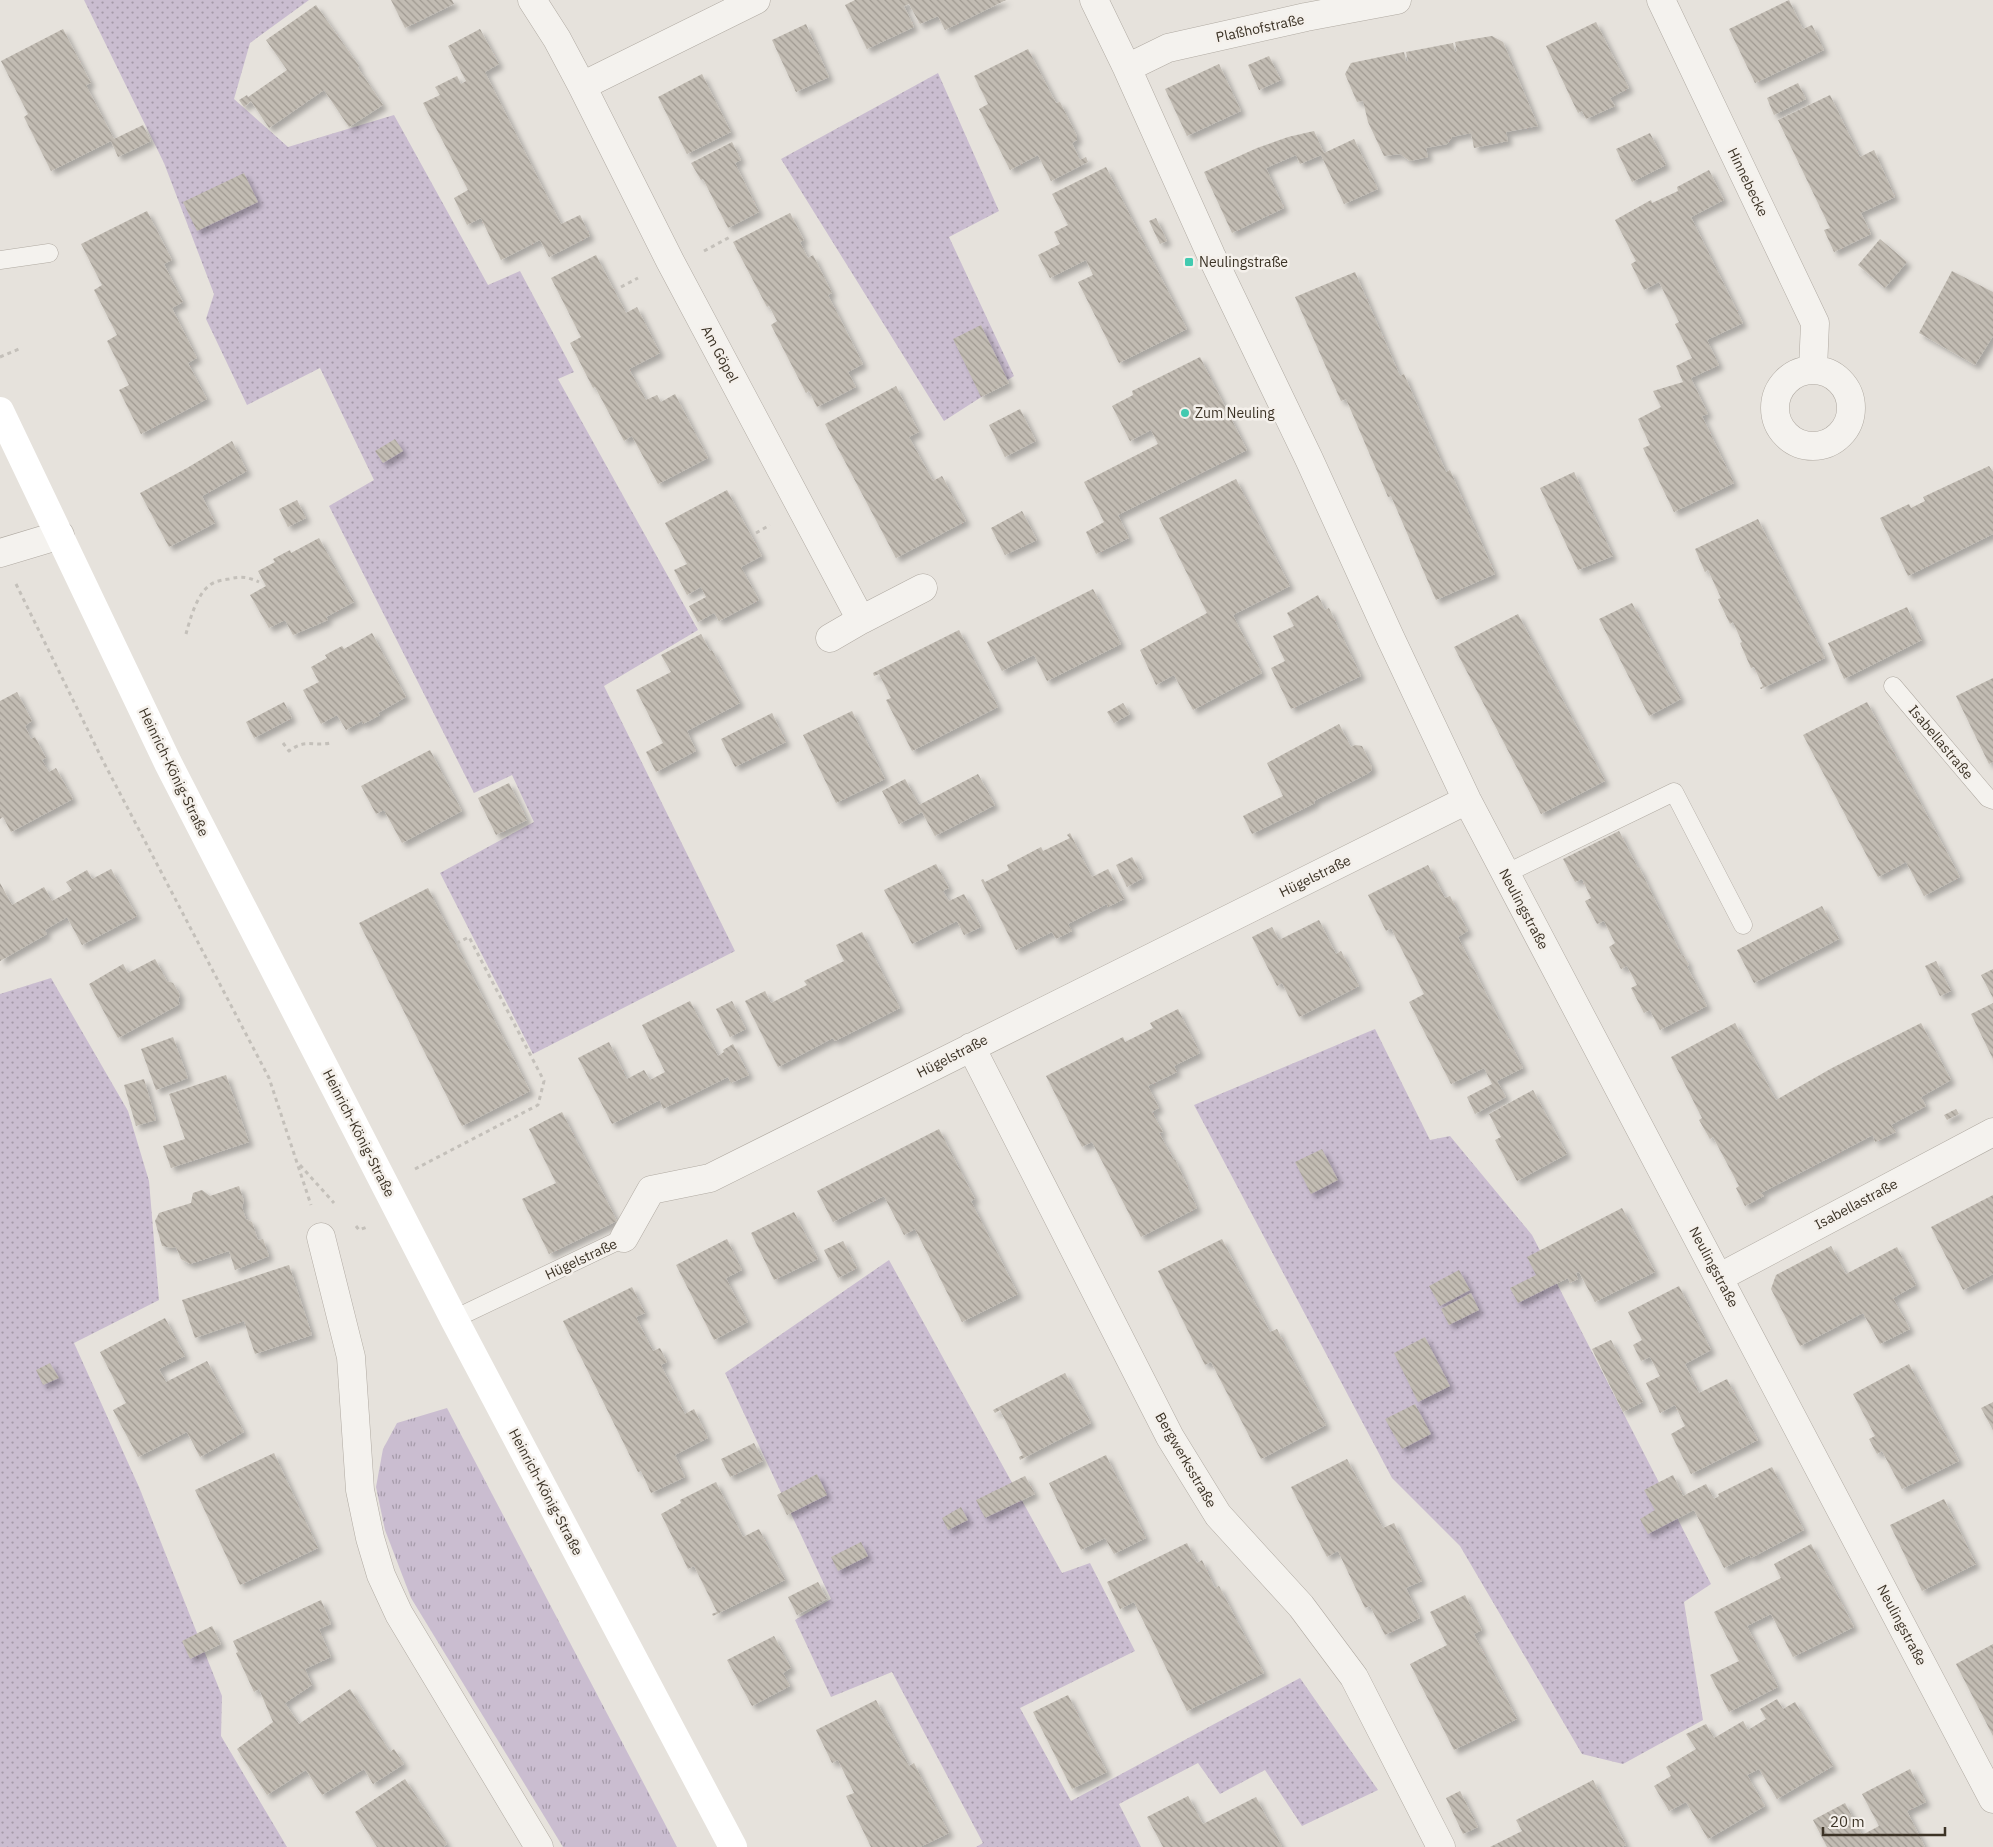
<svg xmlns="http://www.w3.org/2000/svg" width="1993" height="1847" font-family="'IBM Plex Sans',sans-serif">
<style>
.grass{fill:url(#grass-tufts)}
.park{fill:url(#park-dots)}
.building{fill:url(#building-back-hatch);filter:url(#shadow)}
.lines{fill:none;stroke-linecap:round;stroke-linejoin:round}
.service-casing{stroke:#b0aaa2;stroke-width:19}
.minor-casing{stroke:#b0aaa2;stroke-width:29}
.path{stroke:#c4c0ba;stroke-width:3;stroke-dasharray:4 4;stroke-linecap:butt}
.service{stroke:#f4f2ee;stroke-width:18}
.minor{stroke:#f4f2ee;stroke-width:28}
.secondary{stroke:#fff;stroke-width:28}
.poi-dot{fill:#42cab0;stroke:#f4f0eb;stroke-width:2}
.labels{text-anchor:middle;stroke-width:5;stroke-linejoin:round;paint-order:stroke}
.street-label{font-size:14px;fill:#3c3326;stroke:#f4f0eb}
.poi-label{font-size:14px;fill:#3c3326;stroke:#f4f0eb;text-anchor:start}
</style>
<defs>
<pattern id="grass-tufts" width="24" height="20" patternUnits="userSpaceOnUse" patternTransform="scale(1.25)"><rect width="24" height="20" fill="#cabdd0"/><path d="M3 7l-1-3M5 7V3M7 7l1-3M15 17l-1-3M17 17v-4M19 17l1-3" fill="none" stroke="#a59aa9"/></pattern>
<pattern id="park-dots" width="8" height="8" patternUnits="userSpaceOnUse" patternTransform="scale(1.25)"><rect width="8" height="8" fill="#cabdd0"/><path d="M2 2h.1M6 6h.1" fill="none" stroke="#a59aa9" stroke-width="1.8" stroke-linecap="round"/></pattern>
<pattern id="building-back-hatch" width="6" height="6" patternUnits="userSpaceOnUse" patternTransform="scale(1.25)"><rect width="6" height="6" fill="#c2bcb3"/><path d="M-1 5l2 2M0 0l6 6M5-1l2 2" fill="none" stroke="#9f9991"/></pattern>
<filter id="shadow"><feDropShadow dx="4.5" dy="4.5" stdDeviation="2.5" flood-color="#0004"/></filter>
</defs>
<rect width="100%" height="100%" fill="#e6e2dc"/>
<!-- grass -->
<path class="grass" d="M447 1408 677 1847H563L411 1598 385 1530 376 1487 383 1449 397 1423Z"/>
<!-- park -->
<path class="park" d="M84 0H309L250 43 234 99 288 147 394 115 488 285 520 271 574 372 558 379 698 630 604 686 735 951 533 1054 440 873 534 822 512 775 474 793 329 506 374 480 320 368 247 405 206 319 214 294 164 163Z
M938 73 999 211 949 237 1014 376 944 421 781 159Z
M51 978 128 1111 149 1181 159 1300 74 1343 139 1487 222 1696 221 1736 287 1847H0V994Z
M1375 1029 1430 1140 1450 1136 1532 1235 1711 1584 1684 1602 1703 1720 1623 1764 1582 1754 1460 1546 1392 1478 1194 1105Z
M889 1260 1062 1573 1090 1563 1135 1651 1020 1708 1071 1801 1300 1678 1378 1790 1302 1826 1265 1770 1220 1794 1198 1763 1119 1804 1141 1847H976L983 1843 892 1672 831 1697 795 1620 831 1599 725 1373Z"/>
<!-- building -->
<path class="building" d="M391 0H452L454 4 405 28Z
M855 0H1006L945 30 938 16 920 24 909 4 904 6 914 27 867 49 845 5Z
M1789 0 1803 29 1812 25 1824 50 1755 83 1729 29Z
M316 5 359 66 358 68 383 105 349 127 324 90 269 128 251 101 244 107 239 100 247 95 248 97 287 70 266 40Z
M1596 22 1629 88 1610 98 1615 106 1586 119 1582 111 1578 113 1546 46Z
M806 24 829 77 796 92 772 40Z
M63 29 91 83 86 85 114 139 143 125 151 141 118 157 111 141 51 171 24 117 28 114 1 61Z
M480 29 499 64 485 72 561 224 580 215 590 236 549 257 540 240 501 260 481 218 467 225 454 198 468 190 423 103 440 95 435 87 457 76 461 84 466 81 448 46Z
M1492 36 1503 42 1538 126 1506 132 1508 141 1474 148 1471 133 1452 137 1447 144 1426 148 1428 157 1410 161 1400 154 1384 156 1368 122 1363 101 1357 102 1345 74 1351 63 1404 52 1406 61H1408L1406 52 1453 43 1455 52 1457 51 1455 42Z
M1028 49 1056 103 1060 102 1077 136V140L1072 143 1080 160 1086 157 1088 162 1051 181 1038 155 1010 170 979 109 988 104 974 76Z
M1269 56 1281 80 1259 90 1248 65Z
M1219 64 1241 111 1187 136 1165 89Z
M702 74 731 132 687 154 658 97Z
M1798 83 1806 99 1774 115 1767 98Z
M1830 95 1860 157 1874 150 1895 197 1861 213 1871 234 1834 252 1824 230 1830 228 1778 120Z
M1314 131 1324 153 1354 139 1378 189 1344 204 1321 155 1300 164 1296 155 1266 168 1284 208 1232 233 1204 172 1257 148 1288 137Z
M1650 133 1666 165 1632 182 1616 149Z
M732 142 741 160 735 163 759 212 728 228 703 179 701 180 691 163Z
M1106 167 1187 329 1119 363 1078 282 1093 275 1086 260 1050 278 1038 255 1060 244 1054 232 1068 225 1052 194Z
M1709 170 1724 200 1691 217 1743 323 1707 340 1719 365 1691 378 1708 414 1702 416 1734 483 1674 512 1643 448 1650 445 1638 419 1661 407 1653 391 1683 382 1676 366 1692 358 1675 324 1679 322 1659 282 1644 290 1631 264 1636 261 1615 220 1651 200 1652 203 1678 191 1677 187Z
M244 173 258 202 197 231 183 202Z
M147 211 172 260 164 264 183 302 172 308 197 358 188 363 207 399 141 434 119 390 129 385 107 341 117 335 94 290 102 285 81 244Z
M790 213 804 240 800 242 808 258 813 255 832 293 828 295 863 364 848 372 856 387 817 407 809 391 806 393 771 325 777 321 769 306 767 307 733 242Z
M1156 218 1167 241 1160 244 1149 221Z
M1880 239 1907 262 1885 288 1858 265Z
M596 255 626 313 637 307 660 353 629 369 646 400 657 395 661 402 675 394 708 458 658 484 632 436 624 441 595 387 593 388 570 343 581 337 551 278Z
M1952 271 1993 292V336L1975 365 1919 333Z
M1355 272 1400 376 1404 374 1446 472 1450 470 1495 574 1436 600 1391 496 1388 497 1346 399 1341 401 1295 297Z
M981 325 1009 383 981 397 953 339Z
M1200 357 1247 450 1118 515 1129 538 1096 554 1086 532 1104 522 1084 482 1158 444 1151 430 1130 441 1112 406 1133 395 1132 391Z
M896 386 919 432 909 437 933 481 942 476 966 521 896 558 825 424Z
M1020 409 1036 441 1005 457 989 425Z
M395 439 403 451 383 463 375 451Z
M232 441 247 471 202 496 215 523 169 547 140 493 187 468Z
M1989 466 1993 472V534L1908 576 1880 518 1909 504 1911 508 1925 501 1923 497Z
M1574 472 1613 556 1578 570 1540 488Z
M1236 479 1290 586 1233 615 1262 673 1193 710 1174 675 1156 685 1140 650 1207 613 1159 518Z
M727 490 762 556 741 567 759 600 719 621 714 613 698 622 689 606 706 597 701 587 687 595 674 570 687 564 665 523Z
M297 500 306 518 288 527 279 509Z
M1022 511 1037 540 1005 555 991 528Z
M1758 519 1825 658 1761 689 1760 688 1763 686 1754 667 1751 668 1740 643 1742 642 1733 622 1730 624 1718 599 1721 598 1708 570 1705 572 1695 549Z
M319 538 354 602 326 617 328 620 293 635 285 620 269 628 250 595 266 586 258 571 275 562 273 559 290 550 291 553Z
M1093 589 1121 644 1047 681 1034 655 1002 671 987 642Z
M1318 595 1325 610 1329 608 1361 676 1291 709 1271 668 1285 661 1273 636 1294 626 1287 613Z
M1632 603 1681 699 1649 716 1599 619Z
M1907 607 1922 640 1844 679 1828 643Z
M1518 614 1605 781 1541 814 1454 647Z
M959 630 998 707 912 751 886 700 891 698 879 674 874 676 873 673Z
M372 633 406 697 378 713 380 715 363 724 362 721 346 730 337 715 321 724 303 690 319 682 311 667 327 658 325 655 342 646 344 649Z
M701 634 710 651 712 650 740 703 687 731 696 751 656 772 646 752 663 743 636 690 671 672 661 655Z
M1993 678V762L1989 764 1956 696Z
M17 692 32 721 25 726 31 739 35 737 46 758 42 760 49 772 56 768 73 799 11 832 3 817 0 819V701Z
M284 702 292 718 254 738 246 722Z
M1867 702 1960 877 1924 896 1906 862 1878 877 1803 735Z
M1123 703 1130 714 1114 723 1107 712Z
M852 711 885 779 836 803 803 735Z
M772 713 786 742 735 767 721 739Z
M1339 724 1351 747 1355 745 1362 746 1372 767V770L1367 774 1314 801 1315 803 1252 834 1243 816 1283 796 1267 763Z
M430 750 462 811 402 843 384 810 376 814 361 786Z
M978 774 995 805 935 836 922 812 899 824 882 791 905 779 919 805Z
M509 783 527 820 496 835 478 798Z
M1619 831 1638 868 1639 867 1682 956 1683 955 1689 965 1687 966 1707 1006 1660 1030 1650 1010 1644 1013 1631 988 1637 985 1627 966 1621 969 1609 947 1615 943 1604 921 1597 924 1585 901 1591 898 1582 879 1575 882 1563 859Z
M1070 833 1092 877 1108 869 1124 899 1108 907 1107 904 1068 924 1072 931 1056 939 1052 932 1016 950 981 880 983 879 985 882 1009 870 1007 865 1041 847 1043 851 1070 838 1067 835Z
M1132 857 1143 878 1127 887 1116 865Z
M936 864 949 888 943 891 949 901 964 894 981 927 964 935 957 921 912 944 884 890Z
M1428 865 1445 898 1450 896 1468 931 1458 937 1523 1068 1497 1081 1506 1097 1475 1114 1467 1097 1492 1084 1484 1068 1451 1084 1409 1002 1424 994 1391 928 1386 931 1368 895Z
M111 869 137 916 82 945 67 917 45 930 47 934 0 961V883L12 905 44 887 52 901 72 890 66 882 87 870 92 879Z
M428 888 530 1091 462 1126 359 923Z
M1822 906 1839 939 1754 983 1737 950Z
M1319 920 1336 954 1341 951 1359 986 1299 1017 1282 983 1277 986 1252 937 1272 927 1279 940Z
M862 932 900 1008 835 1041 833 1038 778 1067 745 1001 765 991 771 1003 807 985 804 981 844 961 836 945Z
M155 959 167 981 173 983 180 995 178 1001 180 1004 118 1038 89 984 123 964 128 973Z
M1936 961 1951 991 1940 996 1925 966Z
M1993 969V998L1981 975Z
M690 1001 718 1056 724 1052 723 1050 733 1044 749 1075 731 1083 728 1077 663 1109 660 1100 612 1124 578 1058 609 1042 627 1079 644 1070 650 1080 665 1072 642 1025Z
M732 1001 746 1029 730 1037 716 1009Z
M1993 1003V1059L1971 1014Z
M1178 1009 1200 1053 1174 1066 1177 1072 1148 1086 1159 1108 1152 1112 1163 1132 1159 1133 1174 1160 1175 1159 1197 1208 1141 1237 1092 1142 1082 1147 1046 1076 1123 1037 1125 1042 1153 1028 1150 1023Z
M1735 1023 1776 1100 1832 1068 1921 1023 1951 1080 1921 1097 1926 1106 1891 1125 1896 1132 1875 1142 1873 1135 1761 1193 1764 1196 1745 1206 1736 1188 1739 1186 1713 1137 1710 1139 1699 1120 1702 1118 1671 1057Z
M173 1037 188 1078 156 1090 141 1049Z
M226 1075 249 1142 171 1168 163 1146 185 1139 169 1094Z
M144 1079 156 1120 136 1126 124 1085Z
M1533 1090 1567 1154 1517 1181 1495 1140 1501 1137 1489 1114Z
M1956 1109 1959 1114 1947 1120 1944 1115Z
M562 1112 617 1221 549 1254 522 1199 556 1183 529 1129Z
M939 1129 975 1199 971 1201 1018 1294 962 1322 915 1229 904 1235 884 1196 833 1222 817 1191Z
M1322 1149 1338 1180 1311 1194 1295 1162Z
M239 1186 244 1201 242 1207 246 1219 252 1222 258 1240 263 1239 269 1256 235 1270 229 1251 190 1264 181 1259 176 1247 172 1248 162 1246 155 1221 159 1213 191 1203 193 1193 202 1190 210 1196Z
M1993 1195V1274L1963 1290 1931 1227Z
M1622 1208 1655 1272 1595 1302 1579 1272 1576 1273 1578 1279 1570 1283 1568 1278 1518 1303 1510 1288 1536 1275 1527 1257Z
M794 1212 818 1259 774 1280 751 1233Z
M727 1239 742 1270 726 1278 748 1322 714 1340 676 1265Z
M1222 1239 1270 1332 1277 1329 1326 1425 1261 1459 1211 1362 1205 1365 1158 1271Z
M843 1241 857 1268 838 1278 824 1250Z
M1831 1246 1846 1274 1897 1247 1916 1285 1893 1298 1910 1329 1880 1344 1863 1313 1800 1346 1771 1289 1776 1275Z
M289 1265 312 1335 255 1354 244 1321 195 1338 182 1300Z
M1459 1270 1470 1290 1440 1306 1429 1286Z
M1679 1286 1711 1350 1685 1364 1699 1393 1727 1379 1758 1440 1691 1474 1671 1434 1685 1426 1675 1405 1660 1413 1646 1383 1660 1376 1650 1357 1641 1361 1633 1345 1642 1340 1628 1312Z
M632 1287 645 1313 636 1317 653 1351 660 1348 667 1362 661 1365 685 1414 694 1409 708 1438 675 1455 685 1477 651 1493 641 1471 638 1472 563 1321Z
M1471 1293 1479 1310 1449 1325 1441 1309Z
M165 1318 185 1356 159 1369 166 1382 207 1361 244 1432 200 1457 187 1432 138 1457 113 1410 126 1403 100 1352Z
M1425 1337 1450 1386 1418 1402 1394 1353Z
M1611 1340 1643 1402 1623 1412 1592 1349Z
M50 1363 59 1378 43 1385 36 1370Z
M1909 1364 1959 1461 1902 1489 1882 1451 1877 1454 1869 1439 1875 1436 1853 1394Z
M1065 1373 1091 1423 1020 1460 1019 1457 1023 1455 1000 1410 995 1413 993 1410Z
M1993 1402V1430L1981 1408Z
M1415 1404 1431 1434 1402 1449 1385 1419Z
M754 1443 763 1461 730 1477 721 1459Z
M274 1453 318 1548 240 1585 195 1490Z
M1106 1455 1146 1538 1114 1554 1105 1538 1081 1550 1049 1483Z
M1347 1459 1383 1528 1394 1523 1422 1581 1406 1588 1420 1618 1385 1635 1370 1606 1365 1608 1338 1551 1327 1557 1291 1487Z
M1772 1467 1804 1530 1751 1558 1750 1555 1724 1568 1694 1510 1648 1534 1640 1519 1655 1510 1644 1490 1673 1475 1683 1496 1706 1484 1714 1499 1719 1496 1718 1494Z
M817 1474 827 1495 787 1515 777 1495Z
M1025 1476 1035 1494 985 1518 976 1500Z
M716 1482 743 1537 759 1529 785 1580 713 1616 712 1614 717 1612 694 1566 688 1569 661 1514 681 1503 680 1500Z
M1944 1499 1976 1564 1922 1591 1890 1525Z
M961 1507 968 1520 948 1530 942 1518Z
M861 1542 868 1556 838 1571 831 1557Z
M1187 1543 1197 1563 1202 1560 1215 1588 1219 1586 1264 1673 1187 1711 1134 1602 1120 1609 1107 1582Z
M1811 1544 1854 1627 1793 1657 1771 1614 1747 1626 1778 1687 1729 1712 1710 1675 1739 1661 1714 1612 1781 1578 1774 1564Z
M818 1582 827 1599 797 1615 788 1597Z
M1465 1595 1482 1630 1474 1634 1517 1719 1454 1750 1410 1664 1447 1645 1430 1612Z
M321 1600 331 1624 319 1629 331 1657 305 1669 312 1685 285 1703 299 1724 350 1689 390 1752 394 1749 404 1764 373 1784 364 1769 322 1795 306 1770 267 1795 237 1749 273 1722 259 1689 254 1692 236 1653 238 1652 233 1641Z
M212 1626 221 1644 190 1659 182 1641Z
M774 1636 791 1668 783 1673 790 1686 752 1706 727 1660Z
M1993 1644V1736L1956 1664Z
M1068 1695 1107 1772 1072 1789 1033 1712Z
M1777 1699 1783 1709 1795 1702 1833 1766 1777 1799 1759 1769 1747 1775 1765 1806 1708 1839 1686 1802 1669 1811 1654 1786 1671 1776 1666 1767 1696 1749 1686 1734 1706 1724 1714 1738 1743 1721 1748 1730 1766 1719 1760 1709Z
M876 1700 909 1766 914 1763 949 1833 920 1847H871L846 1796 854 1793 838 1760 832 1763 816 1730Z
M1910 1769 1926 1802 1907 1811 1925 1847H1827L1813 1820 1845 1803 1862 1835 1879 1826 1862 1794Z
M405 1779 447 1844 443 1847H377L355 1812Z
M1593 1780 1626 1845 1622 1847H1490L1522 1831 1516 1820Z
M1460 1791 1478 1827 1463 1834 1446 1798Z
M1188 1796 1203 1824 1256 1797 1282 1847H1163L1147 1817Z"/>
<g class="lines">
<!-- service casing -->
<g class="service-casing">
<path id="service" d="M0 260 49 253
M1893 686 1988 798 1993 800
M1505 874 1674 792 1743 925
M454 1319 624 1238"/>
</g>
<!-- minor casing -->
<g class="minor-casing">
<path id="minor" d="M532 0 557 39 582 86 756 0
M1094 0 1127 68 1211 255 1309 459 1390 637 1467 800 1993 1799
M1661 0 1815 323 1813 369
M1127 68 1168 48 1306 17 1397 0
M582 86 670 261 861 620
M1775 408a38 38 0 1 1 76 0a38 38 0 1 1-76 0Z
M0 553 60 535
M830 638 861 620 923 588
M971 1047 1170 1437 1218 1515 1301 1606 1354 1677 1441 1847
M321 1237 351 1357 360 1490 370 1538 381 1575 399 1614 539 1847
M624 1238 651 1190 710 1178 1467 800
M1720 1277 1993 1132"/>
</g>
<!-- path -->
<path class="path" d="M704 251 730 237
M621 287 638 278
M0 357 19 349
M756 533 770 525
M16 584 103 761 269 1078 311 1205
M186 634C190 619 197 594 210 585 215 581 222 580 229 579 241 576 248 577 259 582
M283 743 289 751C307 738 312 747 330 743
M300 1165 334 1203
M415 1169 538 1105 544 1081 469 937 457 943
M356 1226 359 1230 367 1227"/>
<!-- service -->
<use href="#service" class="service"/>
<!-- minor -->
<use href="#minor" class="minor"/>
<!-- secondary -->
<path class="secondary" d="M0 411 168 763 454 1319 733 1847"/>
</g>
<!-- markers -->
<g class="poi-dot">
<rect x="1184" y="257" width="10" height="10" rx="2.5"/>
<circle cx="1185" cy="413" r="5"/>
</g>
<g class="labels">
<!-- street labels -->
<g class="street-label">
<text transform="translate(1260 28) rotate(-12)" y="5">Plaßhofstraße</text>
<text transform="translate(1748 182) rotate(64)" y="5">Hinnebecke</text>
<text transform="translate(720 354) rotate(62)" y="5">Am Göpel</text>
<text transform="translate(1941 742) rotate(50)" y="5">Isabellastraße</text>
<text transform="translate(174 772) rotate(64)" y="5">Heinrich-König-Straße</text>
<text transform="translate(1315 876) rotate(-26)" y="5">Hügelstraße</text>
<text transform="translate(1524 909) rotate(62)" y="5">Neulingstraße</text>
<text transform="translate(952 1056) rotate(-27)" y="5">Hügelstraße</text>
<text transform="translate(359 1133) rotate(63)" y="5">Heinrich-König-Straße</text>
<text transform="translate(1856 1204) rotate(-28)" y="5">Isabellastraße</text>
<text transform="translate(581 1259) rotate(-25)" y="5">Hügelstraße</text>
<text transform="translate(1714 1267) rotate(62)" y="5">Neulingstraße</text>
<text transform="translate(1186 1460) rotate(60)" y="5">Bergwerksstraße</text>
<text transform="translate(546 1492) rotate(62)" y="5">Heinrich-König-Straße</text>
<text transform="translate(1902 1625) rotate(62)" y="5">Neulingstraße</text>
</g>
<!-- poi labels -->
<g class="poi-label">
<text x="1199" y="267">Neulingstraße</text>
<text x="1195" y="418">Zum Neuling</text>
</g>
</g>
<!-- scale -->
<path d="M1823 1827v8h122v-8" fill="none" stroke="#3c3326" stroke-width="2.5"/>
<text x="1830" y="1827" font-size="15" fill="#3c3326" stroke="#f4f0eb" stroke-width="4" paint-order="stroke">20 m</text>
</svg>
